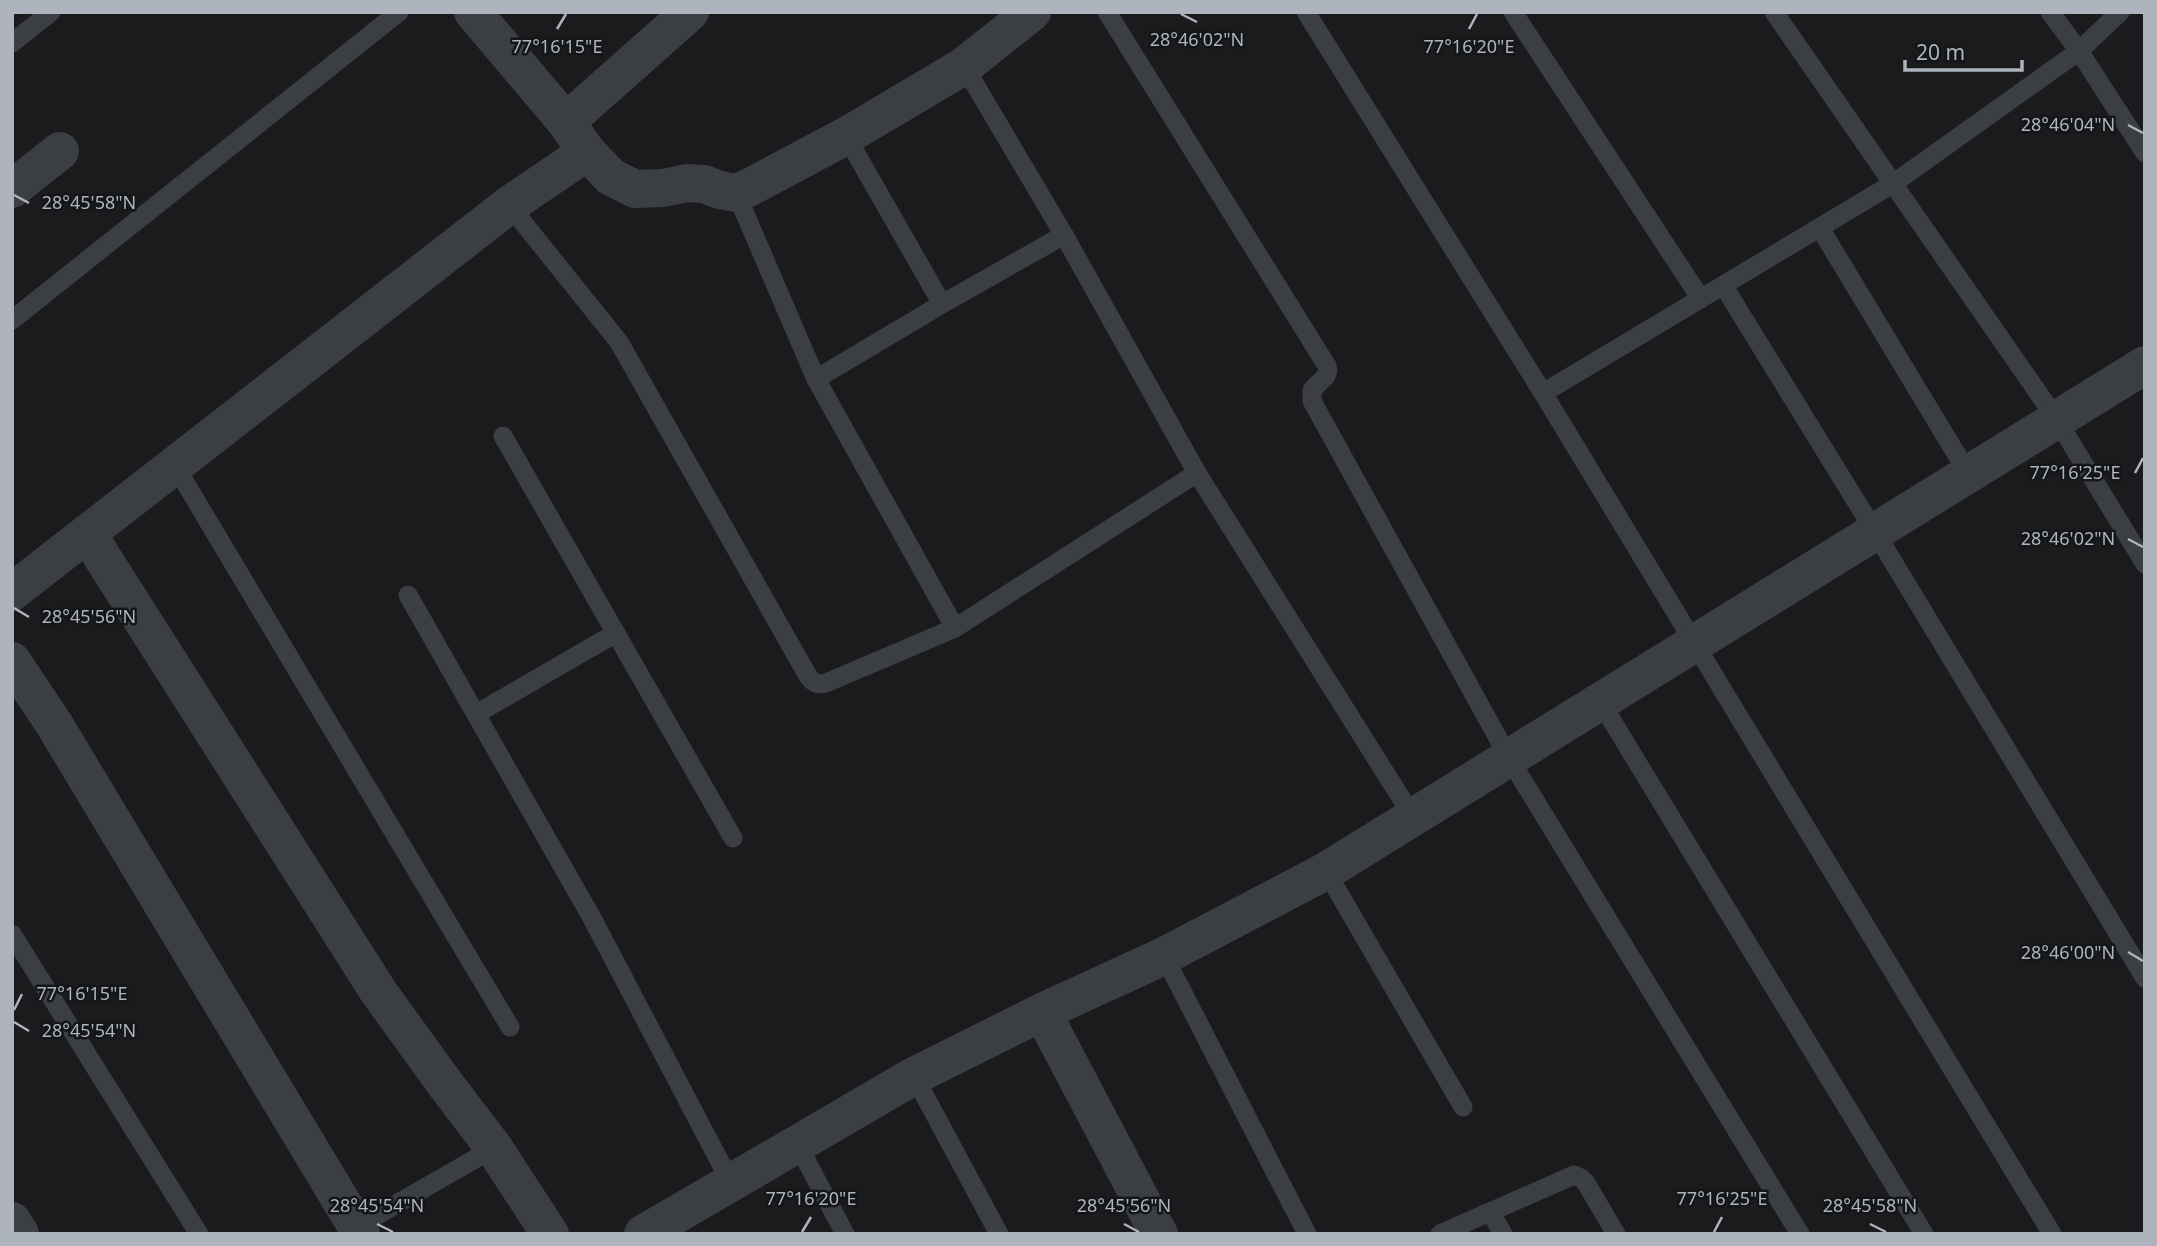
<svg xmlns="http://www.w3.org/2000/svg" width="2157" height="1246" font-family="'Noto Sans',sans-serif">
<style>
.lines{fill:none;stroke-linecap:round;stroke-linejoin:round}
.lane{stroke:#3b3e42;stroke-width:19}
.street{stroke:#3b3e42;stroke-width:38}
.ticks{fill:none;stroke:#adb4bd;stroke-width:2.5}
.ticks-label{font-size:18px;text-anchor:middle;fill:#adb4bd;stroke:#151618;stroke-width:5;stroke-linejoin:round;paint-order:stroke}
</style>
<rect width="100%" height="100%" fill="#1b1b1d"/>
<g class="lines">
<!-- lane -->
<path class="lane" d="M1107 12 1327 366 1328 370 1326 376 1312 390V401L1509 758 1800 1234
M1306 12 1543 393 2052 1234
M1513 12 1701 299
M1774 12 2057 420 2145 564
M2050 12 2079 51 2145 153
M12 43 51 12
M964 66 1064 235 1197 473 1413 817
M846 136 942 304
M736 193 816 379 955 628
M509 205 619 342 808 676C813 683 817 685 826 683L955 628 1197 473
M1820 228 1969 475
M1723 285 1875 532 2145 978
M12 320 399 12
M816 379 942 304 1064 235
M1543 393 1894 183 2079 51 2120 12
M503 436 733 838
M174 464 510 1027
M408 595 592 918 731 1183
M1600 701 1924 1234
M476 714 616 633
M1326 871 1463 1107
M12 934 199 1234
M1164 956 1307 1234
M914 1076 999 1234
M798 1145 845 1234
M1491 1213 1503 1234
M353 1229 494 1148
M1440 1234 1574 1175 1581 1178 1586 1183 1616 1234"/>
<!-- street -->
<path class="street" d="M473 12 566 122 587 152 611 177 635 189 663 188 687 183 704 184 720 190 736 193 750 187 846 136 964 66 1032 12
M566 122 690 12
M12 189 60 151
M87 533 378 991 443 1081 494 1148 550 1234
M12 592 509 205 587 152
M12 661 54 724 361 1234
M1042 1012 1159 1234
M12 1221 20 1234
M643 1234 914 1076 1042 1012 1164 956 1326 871 2145 365"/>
</g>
<!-- ticks -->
<path class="ticks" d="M1181 14 1197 22M557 29 566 14M1469 29 1477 14M2128 125 2143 133M14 195 29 203M2135 473 2143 458M2128 539 2143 547M14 608 29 617M2128 952 2143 961M14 1010 22 994M14 1022 29 1031M377 1224 393 1232M1124 1224 1139 1232M1870 1224 1886 1232M802 1232 811 1217M1714 1232 1722 1217"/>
<g class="ticks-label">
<text x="1197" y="46">28°46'02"N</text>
<text x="557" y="53">77°16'15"E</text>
<text x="1469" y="53">77°16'20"E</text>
<text x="2068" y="131">28°46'04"N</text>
<text x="89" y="209">28°45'58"N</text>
<text x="2075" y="479">77°16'25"E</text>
<text x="2068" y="545">28°46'02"N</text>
<text x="89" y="623">28°45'56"N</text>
<text x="2068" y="959">28°46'00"N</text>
<text x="82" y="1000">77°16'15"E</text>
<text x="89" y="1037">28°45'54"N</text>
<text x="811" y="1205">77°16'20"E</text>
<text x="1722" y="1205">77°16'25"E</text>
<text x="377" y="1212">28°45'54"N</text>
<text x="1124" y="1212">28°45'56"N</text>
<text x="1870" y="1212">28°45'58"N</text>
</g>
<!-- border -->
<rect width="2157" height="1246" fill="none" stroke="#adb4bd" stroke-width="28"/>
<!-- scale -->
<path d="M1905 60v10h117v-10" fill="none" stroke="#adb4bd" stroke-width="3.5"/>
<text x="1916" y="60" font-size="21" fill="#adb4bd" stroke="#151618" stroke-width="5" paint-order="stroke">20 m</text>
</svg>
